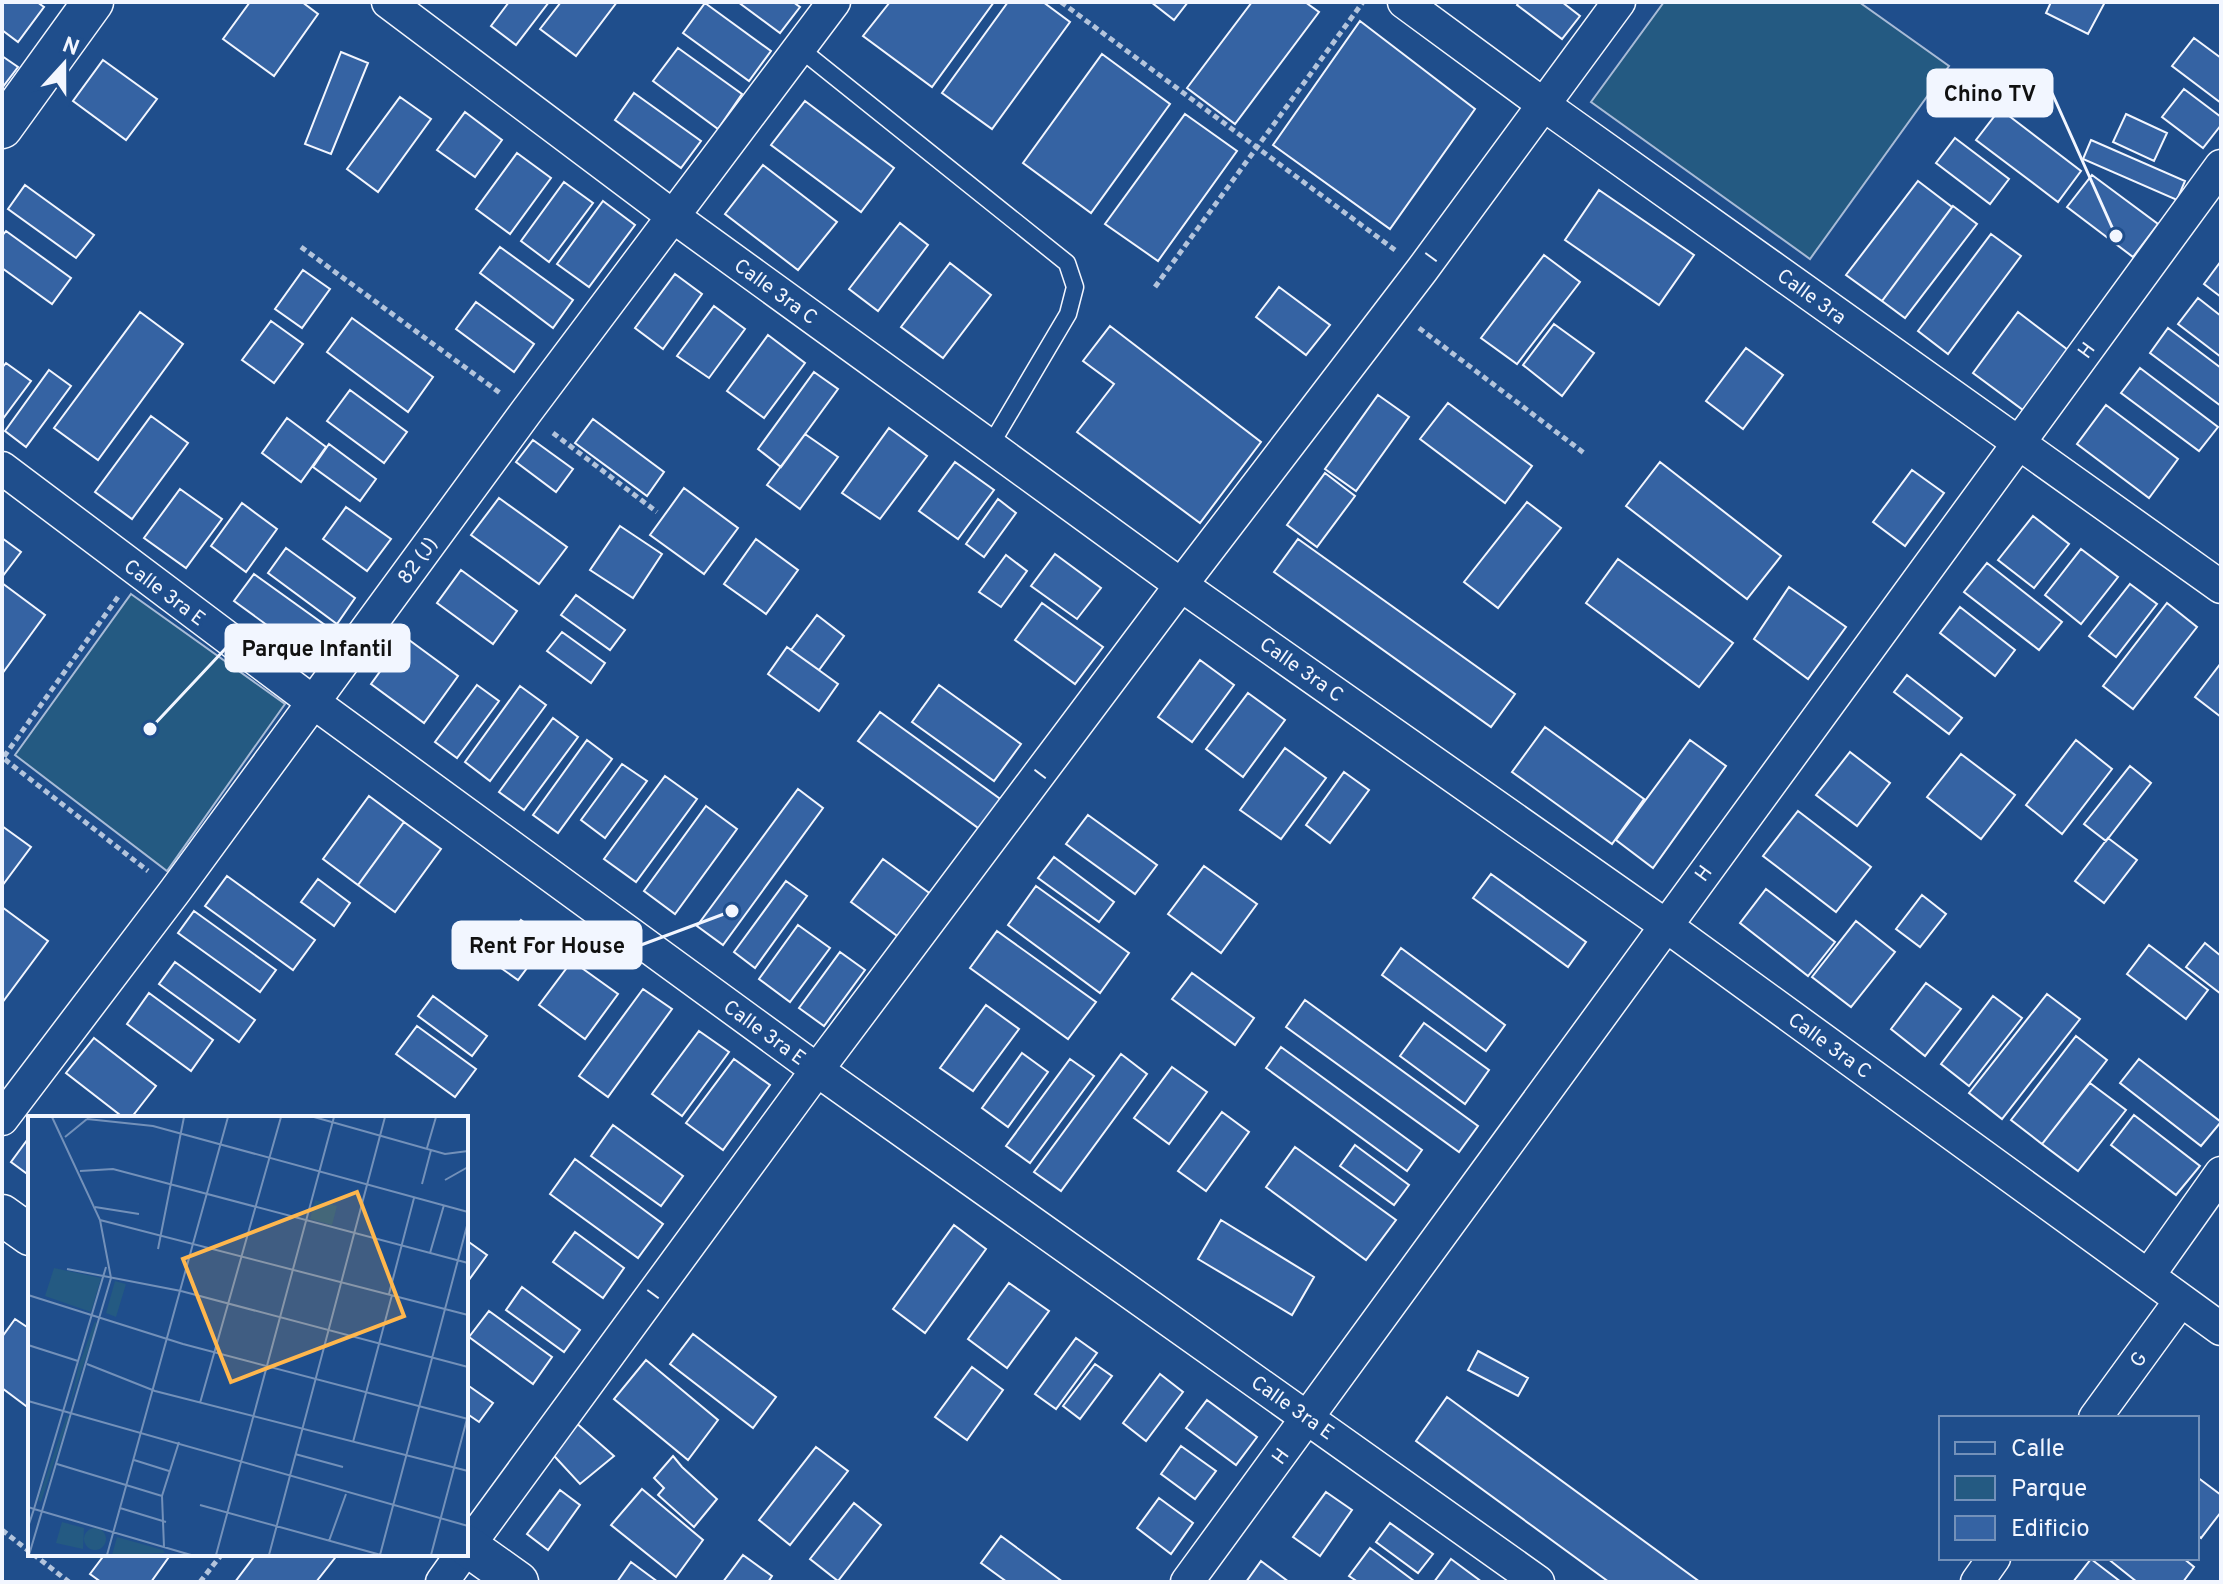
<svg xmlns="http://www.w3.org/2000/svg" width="2223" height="1584" font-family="Overpass,sans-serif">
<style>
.green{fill:#245a82;stroke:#a8bbd7;stroke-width:2}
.building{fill:#3563a3;stroke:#f2f6ff;stroke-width:2}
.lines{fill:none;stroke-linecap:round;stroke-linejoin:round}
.service-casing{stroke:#f2f6ff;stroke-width:19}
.minor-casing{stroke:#f2f6ff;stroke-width:35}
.tertiary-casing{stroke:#f2f6ff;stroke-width:43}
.path{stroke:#b3c4dc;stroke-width:5;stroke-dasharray:6 4;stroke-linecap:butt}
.service{stroke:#1f4e8c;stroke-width:16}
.minor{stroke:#1f4e8c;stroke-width:32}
.tertiary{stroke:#1f4e8c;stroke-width:40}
.labels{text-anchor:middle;stroke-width:6;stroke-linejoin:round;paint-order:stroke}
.street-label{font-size:20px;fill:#f2f6ff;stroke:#1f4e8c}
.inset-road{fill:none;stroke:#7391ba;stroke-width:2}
.view{fill:#ffb74d;fill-opacity:0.15;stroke:#ffb74d;stroke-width:4}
.inset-edge{fill:none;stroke:#f2f6ff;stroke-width:4}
.leader{fill:none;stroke:#f2f6ff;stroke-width:3}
.callout-dot{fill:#f2f6ff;stroke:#1f4e8c;stroke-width:3}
.callout{fill:#f2f6ff;stroke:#f2f6ff;stroke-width:3}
.callout-label{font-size:22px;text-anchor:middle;font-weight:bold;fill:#111}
</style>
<rect width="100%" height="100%" fill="#1f4e8c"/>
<!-- green -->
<path class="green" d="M1664 2H1859L1949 66 1810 259 1591 102Z
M131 594 285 704 167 871 15 755Z"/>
<!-- building -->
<path class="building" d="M3 2H37L44 7 18 42 2 30Z
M250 2H302L318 14 274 76 223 39Z
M509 2H549L516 45 491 26Z
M561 2H617L576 56 540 29Z
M738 2H793L800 7 780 33Z
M890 2H994L932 87 863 36Z
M1008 2H1043L1070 22 992 129 942 93Z
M1151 2H1188L1174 20Z
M1252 2H1305L1319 12 1235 124 1187 88Z
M1519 2H1562L1580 16 1562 39 1517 5Z
M2051 2H2105L2088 34 2046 13Z
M705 3 771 51 749 81 683 33Z
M1360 21 1475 109 1390 229 1273 145Z
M2194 38 2221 58V103L2172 66Z
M678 48 742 94 718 129 653 81Z
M341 52 368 63 331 154 305 144Z
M1102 54 1170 104 1091 213 1023 163Z
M2 56 18 67 2 88Z
M103 60 157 99 126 140 73 101Z
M2184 89 2221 117V125L2203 148 2162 117Z
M634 93 701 141 681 168 615 120Z
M400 97 431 119 378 192 347 169Z
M805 101 894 168 861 212 771 145Z
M2000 109 2081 171 2058 202 1976 140Z
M465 112 502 140 475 177 437 150Z
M1185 114 1237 151 1158 261 1105 224Z
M2126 114 2167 133 2154 161 2113 142Z
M1955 138 2009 179 1990 204 1936 163Z
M2091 140 2185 181 2177 200 2083 159Z
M517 153 551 178 510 234 476 209Z
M763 165 837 222 798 270 725 214Z
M2092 175 2158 224 2133 257 2067 207Z
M1918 181 1952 207 1882 301 1846 275Z
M564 182 593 203 549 262 521 241Z
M25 185 94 235 76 258 8 209Z
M1599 190 1694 255 1659 305 1565 240Z
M603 201 635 225 589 287 557 264Z
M1953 206 1977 224 1905 318 1882 301Z
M900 223 928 245 878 311 849 289Z
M6 231 71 278 52 304 2 268V236Z
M1991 234 2021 256 1948 354 1918 331Z
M500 247 573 300 553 328 480 273Z
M1544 255 1580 282 1517 364 1481 338Z
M2221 261V297L2204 284Z
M950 263 991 295 943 358 901 327Z
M303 270 330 289 302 328 275 309Z
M675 274 702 294 663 349 635 328Z
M1279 287 1330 325 1306 355 1256 317Z
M2198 298 2221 316V357L2178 324Z
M476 302 534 344 514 372 456 329Z
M714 306 745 329 709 378 677 356Z
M140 312 183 344 98 460 54 428Z
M2018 312 2068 350 2023 410 1973 373Z
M352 318 433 377 408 412 327 352Z
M271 321 303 344 274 383 242 360Z
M1554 324 1594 353 1562 396 1523 365Z
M1110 326 1261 442 1200 523 1077 432 1114 384 1083 361Z
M2168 328 2221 368V406L2150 353Z
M768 335 805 363 764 418 727 391Z
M1746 348 1783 375 1743 429 1706 401Z
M6 363 31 381 2 420V368Z
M2140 368 2218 427 2199 451 2121 393Z
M49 370 71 386 26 447 5 431Z
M814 372 838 389 781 467 758 449Z
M350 390 407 432 384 463 327 421Z
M1378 395 1409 417 1356 491 1325 469Z
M1448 403 1532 466 1505 503 1420 439Z
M2106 405 2178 459 2149 498 2077 444Z
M151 416 188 443 132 519 95 492Z
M287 418 326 447 301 482 262 453Z
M593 419 664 472 647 496 575 443Z
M889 428 927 456 880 519 842 493Z
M805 434 838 457 800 509 767 485Z
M533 440 573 469 556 492 516 462Z
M329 444 376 479 360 501 313 467Z
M955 462 994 490 958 539 919 511Z
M1660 462 1781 556 1747 599 1626 506Z
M1912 470 1944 493 1905 546 1873 522Z
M1325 473 1355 496 1317 547 1287 525Z
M684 488 738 528 704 574 650 535Z
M180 489 222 519 186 568 144 538Z
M499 498 567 547 539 584 471 535Z
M998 499 1016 513 984 557 966 544Z
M1527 502 1561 528 1498 608 1464 582Z
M242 503 277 529 246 572 211 546Z
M346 507 391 539 367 571 323 539Z
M2033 516 2069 544 2034 588 1998 560Z
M620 526 662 554 633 598 590 570Z
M2 538 21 552 2 577Z
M756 539 798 570 766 614 724 584Z
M1298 539 1515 694 1491 727 1274 572Z
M286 548 355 598 337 624 268 573Z
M2081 549 2118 577 2081 624 2045 595Z
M1055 554 1101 588 1077 619 1031 586Z
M1006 555 1027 571 1001 607 979 592Z
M1618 559 1733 643 1699 687 1586 603Z
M1987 563 2062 622 2039 650 1964 592Z
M461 570 517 611 493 644 437 603Z
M254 574 332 630 312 658 234 601Z
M2 583 45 615 2 674Z
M2130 584 2157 604 2116 657 2089 636Z
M1789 587 1846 627 1808 679 1754 639Z
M576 595 625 630 610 650 561 615Z
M1042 603 1103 647 1075 684 1015 640Z
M2167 603 2197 627 2133 709 2103 686Z
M1960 607 2015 650 1995 676 1940 633Z
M817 615 844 636 819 670 791 650Z
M562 632 605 663 591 683 547 651Z
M405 637 458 676 424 723 371 684Z
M787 647 838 684 819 711 768 674Z
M1200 660 1234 685 1192 742 1158 717Z
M2221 663V717L2195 697Z
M1907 675 1962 718 1949 734 1894 692Z
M477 685 499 701 457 758 435 742Z
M939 685 1021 744 994 781 912 722Z
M520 686 546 705 490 781 465 762Z
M1248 693 1285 720 1243 777 1206 749Z
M880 712 1003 801 981 830 858 741Z
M553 718 578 737 524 810 499 792Z
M1545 727 1644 799 1612 844 1512 772Z
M587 740 612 759 558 833 533 815Z
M1690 740 1726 766 1653 868 1616 840Z
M2076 740 2112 769 2062 834 2026 805Z
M1285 748 1326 778 1281 839 1240 810Z
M1850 752 1890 783 1857 826 1816 795Z
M1961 754 2015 795 1981 839 1927 797Z
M622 764 647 781 605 838 581 820Z
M2130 766 2151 783 2106 841 2084 824Z
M1344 772 1369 790 1330 843 1306 825Z
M665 776 697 799 636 882 604 859Z
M798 789 823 808 723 945 697 926Z
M369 796 404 822 358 885 323 859Z
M706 806 737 829 675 914 644 891Z
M1798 811 1871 867 1836 912 1763 856Z
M1088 815 1157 865 1135 894 1066 844Z
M404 822 441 849 395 912 358 885Z
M2 826 31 847 2 886Z
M2108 838 2137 860 2104 903 2075 881Z
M1054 857 1114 902 1099 922 1038 878Z
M883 859 932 895 900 938 851 902Z
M1204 866 1257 904 1221 953 1168 914Z
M1491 874 1586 942 1568 967 1473 898Z
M227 876 315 940 293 970 205 906Z
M318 879 350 903 334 926 301 902Z
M786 881 807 896 755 968 734 952Z
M1036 886 1129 953 1100 993 1008 925Z
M1766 889 1835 942 1808 976 1740 923Z
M1922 895 1946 914 1920 947 1896 929Z
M2 907 48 941 2 1003Z
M194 911 276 970 260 992 178 933Z
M521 920 548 940 518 980 491 961Z
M1856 921 1895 952 1851 1007 1812 977Z
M798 925 830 948 790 1002 759 979Z
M997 931 1096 1002 1068 1039 970 968Z
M2205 943 2221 956V994L2186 967Z
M2149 945 2208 990 2186 1019 2127 974Z
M1401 948 1505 1025 1486 1051 1382 975Z
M840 952 865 970 824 1026 799 1008Z
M572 961 618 994 585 1039 539 1005Z
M175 962 255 1020 239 1042 159 984Z
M1192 973 1254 1018 1235 1045 1172 999Z
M1926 983 1961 1009 1925 1056 1891 1029Z
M643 989 672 1009 608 1097 579 1076Z
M149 993 213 1040 191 1071 127 1024Z
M2047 994 2080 1019 2002 1119 1969 1093Z
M433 996 487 1036 472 1056 418 1016Z
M1993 996 2022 1018 1969 1086 1941 1064Z
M1305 1000 1478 1126 1459 1152 1286 1027Z
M986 1005 1019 1029 973 1091 940 1068Z
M1424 1023 1489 1070 1465 1104 1400 1056Z
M417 1026 476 1069 455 1097 396 1054Z
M699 1031 729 1052 682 1116 652 1094Z
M2076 1036 2107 1060 2042 1144 2011 1120Z
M94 1038 156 1086 131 1118H124L66 1073Z
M1281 1047 1422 1150 1407 1171 1266 1068Z
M1022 1053 1048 1072 1008 1127 982 1108Z
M1121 1054 1147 1074 1061 1191 1034 1172Z
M734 1059 770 1085 723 1150 686 1123Z
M1070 1059 1094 1076 1030 1163 1006 1146Z
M2139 1059 2221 1122 2201 1146 2120 1083Z
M1172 1067 1207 1092 1169 1144 1134 1118Z
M2090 1083 2126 1110 2078 1171 2042 1144Z
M1222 1112 1249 1132 1206 1191 1178 1171Z
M2134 1115 2200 1166 2176 1195 2111 1145Z
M613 1125 683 1176 661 1206 591 1156Z
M30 1136V1176L11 1162Z
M1355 1145 1409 1185 1394 1205 1340 1166Z
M1295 1147 1396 1220 1366 1260 1266 1187Z
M575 1159 663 1224 638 1258 550 1194Z
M1221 1220 1314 1277 1292 1315 1198 1259Z
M954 1225 986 1249 925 1333 893 1309Z
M575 1232 624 1268 603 1298 553 1262Z
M466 1240 487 1255 466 1284Z
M1009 1283 1049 1311 1007 1368 968 1339Z
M522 1287 580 1330 564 1352 506 1310Z
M489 1311 552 1357 533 1384 469 1337Z
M15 1319 30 1329V1409L2 1388V1337Z
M693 1334 776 1397 753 1428 670 1364Z
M1076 1338 1097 1353 1056 1409 1035 1394Z
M1478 1351 1528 1378 1518 1396 1468 1370Z
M646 1360 718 1420 688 1460 614 1399Z
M1095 1364 1112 1376 1080 1419 1063 1406Z
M972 1367 1003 1390 967 1440 935 1417Z
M1160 1374 1183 1392 1146 1441 1123 1423Z
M466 1384 493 1403 479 1422 466 1413Z
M1447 1397 1700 1582H1609L1416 1441Z
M1207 1400 1257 1437 1236 1465 1186 1428Z
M574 1421 614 1456 580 1484 545 1446Z
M1181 1446 1216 1471 1195 1499 1161 1474Z
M816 1447 848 1471 790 1545 759 1520Z
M673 1456 682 1467 717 1499 694 1527 658 1495 664 1488 654 1478Z
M2197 1477 2221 1495V1512L2201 1538 2197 1535Z
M642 1489 703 1540 676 1577 611 1525Z
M560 1490 580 1505 548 1550 527 1534Z
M1326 1492 1352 1510 1320 1556 1293 1537Z
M1159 1498 1193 1523 1171 1554 1137 1528Z
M854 1503 881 1525 838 1581 810 1559Z
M1390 1523 1433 1554 1418 1573 1376 1542Z
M1001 1536 1063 1582H1007L981 1563Z
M1370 1548 1414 1581V1582H1358L1349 1576Z
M105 1554H171L151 1582H101L90 1574Z
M256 1554H338L316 1582H235Z
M743 1555 772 1576 768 1582H723Z
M2107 1558H2183L2194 1567 2183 1582H2137Z
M1451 1559 1482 1582H1434Z
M2091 1559 2121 1582H2073Z
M1261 1561 1289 1582H1246Z
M631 1562 658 1582H617Z"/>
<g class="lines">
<!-- service casing -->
<g class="service-casing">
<path id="service" d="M799 48 1067 263 1075 287 1068 314 990 446"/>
</g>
<!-- minor casing -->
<g class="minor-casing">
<path id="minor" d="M388 2 674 217 990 446 1181 585 1665 925 2221 1329
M1404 2 1544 105 2221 587
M2 468 313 702 817 1070 1538 1582
M2 1119 175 891 526 412 834 2
M2148 1276 2221 1173
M2095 1418 2181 1300
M466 1549 817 1070 1181 585 1422 270 1619 2
M442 1582 462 1554
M1187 1582 2221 166
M1977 1582 1994 1558"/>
</g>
<!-- tertiary casing -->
<g class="tertiary-casing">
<path id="tertiary" d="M2 128 93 2
M2 1215 30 1235
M466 1545 518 1582"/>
</g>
<!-- path -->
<path class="path" d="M1061 2 1395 250
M301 247 500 393
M1155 287 1363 2
M1419 328 1584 453
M553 433 657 512
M118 597 3 758 148 871
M2 1530 30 1552
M33 1554 69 1582
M200 1582 222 1554"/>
<!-- service -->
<use href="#service" class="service"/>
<!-- minor -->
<use href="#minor" class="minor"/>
<!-- tertiary -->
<use href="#tertiary" class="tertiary"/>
</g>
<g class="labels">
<!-- street labels -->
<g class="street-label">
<text transform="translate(1431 257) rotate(-54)" y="7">I</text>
<text transform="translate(776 291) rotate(36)" y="7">Calle 3ra C</text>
<text transform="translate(1812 296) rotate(36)" y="7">Calle 3ra</text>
<text transform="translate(2086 350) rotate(-54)" y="7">H</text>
<text transform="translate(417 560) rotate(-54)" y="7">82 (J)</text>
<text transform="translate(165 592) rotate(37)" y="7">Calle 3ra E</text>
<text transform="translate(1302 669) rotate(35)" y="7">Calle 3ra C</text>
<text transform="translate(1040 774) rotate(-53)" y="7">I</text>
<text transform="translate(1703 873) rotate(-54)" y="7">H</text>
<text transform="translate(765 1032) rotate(36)" y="7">Calle 3ra E</text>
<text transform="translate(1830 1045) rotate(36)" y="7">Calle 3ra C</text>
<text transform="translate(653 1294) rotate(-54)" y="7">I</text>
<text transform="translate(2138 1359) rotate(-54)" y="7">G</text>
<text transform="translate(1293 1407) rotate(35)" y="7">Calle 3ra E</text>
<text transform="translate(1280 1456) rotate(-54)" y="7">H</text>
</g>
</g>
<!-- overview -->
<g transform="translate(28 1116)">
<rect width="440" height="440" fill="#1f4e8c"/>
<path d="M287 84 309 90 304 109 282 103ZM26 152 73 162 63 196 17 180ZM87 165 98 168 88 201 78 197ZM67 205 69 208 41 292 51 249ZM39 299 41 301 13 386 10 384ZM34 406 56 412 55 433 28 427ZM56 423a11 11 0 1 1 22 0a11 11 0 1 1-22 0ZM89 421 135 434 137 437 84 439Z" fill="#245a82"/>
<path class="inset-road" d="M286 1 417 38 440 35M59 3 125 10 440 96M37 21 59 3M399 32 408 1M52 55 85 53 440 147M417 64 440 51M394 68 403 34M67 91 111 98M72 104 440 199M130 133 156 1M402 137 416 89M39 153 153 175 440 251M361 178 386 82M0 179 155 228 440 303M0 229 50 245M59 248 127 275 440 355M0 285 440 410M172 287 253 1M325 326 364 179M267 338 315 351M106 344 141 355M29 348 134 380M172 389 353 439M0 391 6 393 78 151M92 392 138 406M14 395 83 162 72 104 24 1M0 411 6 393 163 439M301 425 318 378M136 431 134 380 151 326M1 439 14 395M79 439 200 1M188 439 306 1M241 439 357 1M352 439 440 106M403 439 440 299"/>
<path class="view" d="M329 76 376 200 203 266 155 143Z"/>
<rect width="440" height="440" class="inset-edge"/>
</g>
<!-- callouts -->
<path class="leader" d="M2116 236L2052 93M150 729L226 648M732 911L641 945"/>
<g class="callout-dot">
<circle cx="2116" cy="236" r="8"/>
<circle cx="150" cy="729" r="8"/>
<circle cx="732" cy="911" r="8"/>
</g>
<g class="callout">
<rect x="1928" y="70" width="124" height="46" rx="8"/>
<rect x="226" y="625" width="183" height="46" rx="8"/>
<rect x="453" y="922" width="188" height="46" rx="8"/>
</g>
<g class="callout-label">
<text x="1990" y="101">Chino TV</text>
<text x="317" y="656">Parque Infantil</text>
<text x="547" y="953">Rent For House</text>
</g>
<!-- border -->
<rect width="2223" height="1584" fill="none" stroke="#f2f6ff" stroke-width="8"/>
<!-- legend -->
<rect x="1939" y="1416" width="260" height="144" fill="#1f4e8c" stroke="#7391ba" stroke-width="2"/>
<rect x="1955" y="1442" width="40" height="12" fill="#1f4e8c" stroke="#7391ba" stroke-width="2"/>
<text x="2011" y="1456" font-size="24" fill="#f2f6ff">Calle</text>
<rect x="1955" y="1476" width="40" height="24" fill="#245a82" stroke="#7391ba" stroke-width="2"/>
<text x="2011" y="1496" font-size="24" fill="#f2f6ff">Parque</text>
<rect x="1955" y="1516" width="40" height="24" fill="#3563a3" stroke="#7391ba" stroke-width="2"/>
<text x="2011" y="1536" font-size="24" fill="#f2f6ff">Edificio</text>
<!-- north arrow -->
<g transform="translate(64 64) rotate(21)" stroke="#1f4e8c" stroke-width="6" paint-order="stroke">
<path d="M0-6L14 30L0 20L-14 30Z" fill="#f2f6ff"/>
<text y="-12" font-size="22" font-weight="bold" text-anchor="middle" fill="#f2f6ff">N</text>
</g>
</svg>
